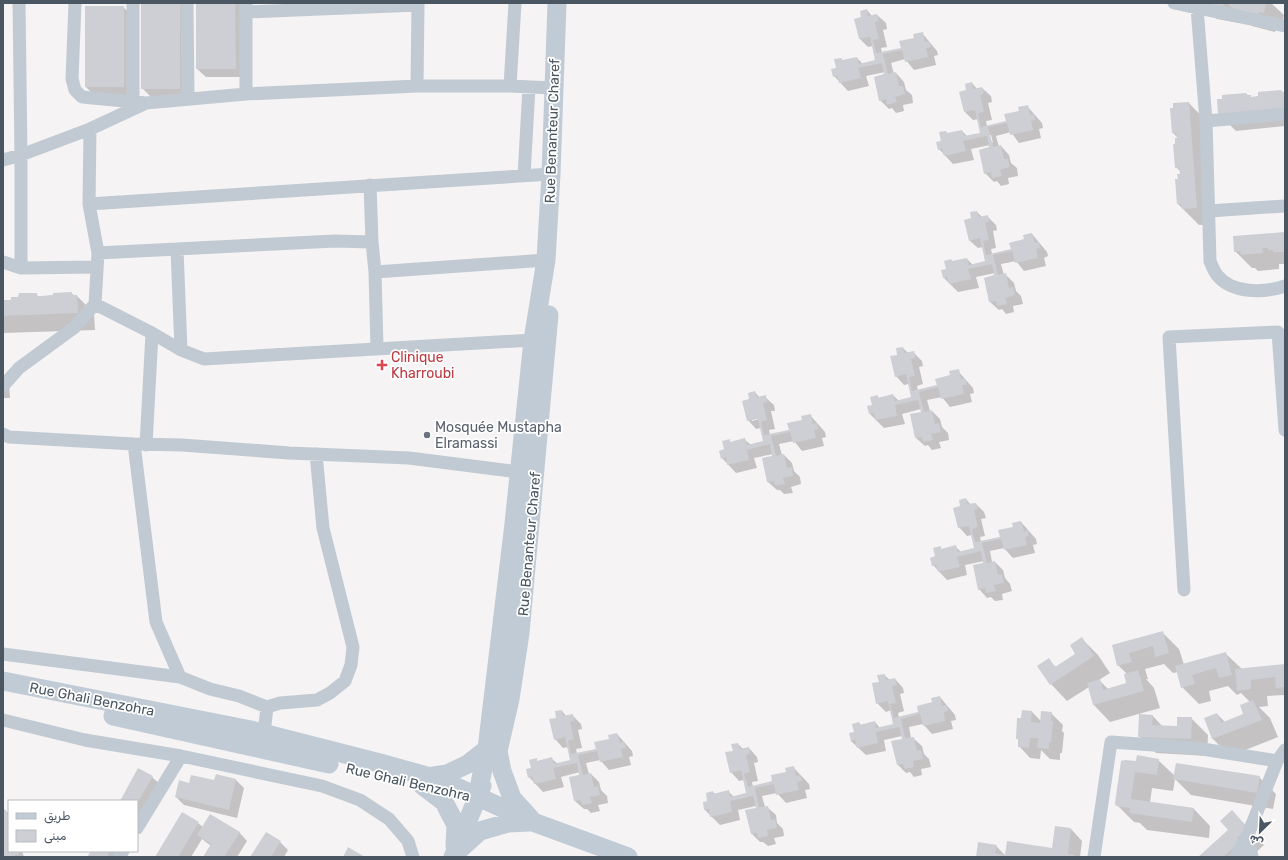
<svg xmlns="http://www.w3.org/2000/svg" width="1288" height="860" font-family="Rubik,'Noto Naskh Arabic',sans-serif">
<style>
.shadow{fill:#0003;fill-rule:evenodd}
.building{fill:#cdcfd5}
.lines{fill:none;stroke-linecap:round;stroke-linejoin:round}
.minor{stroke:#c1cad2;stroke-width:13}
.secondary{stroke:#c1cbd6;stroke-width:19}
.health-dot{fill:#e0444e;stroke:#fff;stroke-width:1.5}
.worship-dot{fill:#6b7280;stroke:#fff;stroke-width:1.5}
.labels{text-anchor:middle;stroke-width:3.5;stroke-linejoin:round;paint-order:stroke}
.street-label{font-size:14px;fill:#4a5661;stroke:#fff}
.health-label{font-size:14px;fill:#be3a42;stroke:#fff;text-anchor:start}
.worship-label{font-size:14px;fill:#5b616d;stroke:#fff;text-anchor:start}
</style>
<rect width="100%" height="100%" fill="#f5f3f3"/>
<!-- shadow -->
<path class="shadow" d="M142 3H188V97H151L142 88Z
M197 3H243L244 77H206L197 69Z
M1173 3H1271L1284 15 1281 29 1276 28 1275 32 1252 26 1240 19 1239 23 1217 19 1206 12 1205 16 1182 11Z
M86 7H123L132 15V95L95 96 86 87Z
M867 10 872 16 877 15 886 23 887 29 883 30 887 47 881 48 882 53 902 49 922 33 937 51 938 55 934 56 936 65 914 70 905 59 891 63 894 74 896 73 904 82 906 90 912 95 913 103 903 105 904 111 896 113 892 108 889 109 880 100 886 75 885 72 866 76 869 86 848 91 834 76 841 59 843 61 857 58 863 64 876 61 873 46 868 47 860 39 862 18Z
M972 83 977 89 982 88 991 96 992 102 988 103 992 120 986 121 987 126 1007 122 1027 106 1042 123 1043 128 1039 129 1041 138 1019 143 1011 132 996 136 999 147 1001 146 1009 155 1011 163 1017 168 1018 176 1008 178 1009 184 1001 186 997 181 994 182 985 173 991 148 990 145 971 149 974 160 953 164 939 149 946 132 948 134 962 131 968 137 981 134 978 119 973 120 965 112 967 91ZM989 135H991L993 143 990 140Z
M1281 91 1285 93V126L1236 131 1219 114 1246 94 1253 98Z
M1189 103 1205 120 1213 224 1199 225 1178 204 1179 180 1181 175V172L1176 167 1179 139 1173 133Z
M977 212 982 217 987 216 996 225 997 230 993 231 996 248 991 249 992 254 1012 250 1032 234 1047 252 1048 256 1044 258 1046 266 1024 271 1016 261 1001 264 1004 275H1006L1014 283 1016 291 1021 296 1023 304 1013 306 1014 312 1006 314 1002 309 999 310 990 302 996 276 995 273 976 277 979 288 958 292 944 278 951 260 953 262 967 259 973 265 986 262 983 247 978 248 969 240 972 219Z
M1285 233V266L1284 264H1279V269L1258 271 1255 268H1252L1235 251Z
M71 293 75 296H77L94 313 95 330 3 333V301H12L19 298 36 294 39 297Z
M903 348 908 353 913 352 922 361 923 366 919 367 923 384 917 386 918 391 938 386 958 371 973 388 974 393 970 394 972 402 950 407 942 397 927 400 930 411H932L940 419 942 427 948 433 949 440 939 442 941 448 932 450 928 445 925 446 916 438 922 412 921 409 902 414 905 424 884 428 870 414 877 396 879 398 893 395 899 401 912 398 909 384 904 385 896 376 898 355Z
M3 377 9 383 10 398H3Z
M755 392 760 398 765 397 774 405 775 411H771L775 429 769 430 770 435 790 430 810 415 825 432 826 437 822 438 824 446 802 451 794 441 779 444 782 455H784L792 463 794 471 800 477 801 484 791 487 793 493 784 494 780 490H777L768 482 763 459 774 457 773 454 754 458 757 468 736 473 722 458 729 440 731 443 745 440 751 445 765 442 761 428 756 429 748 420 751 400ZM763 418 752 421V419Z
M966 499 971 505 976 504 984 512 986 518 981 519 985 536 980 537 981 542 1001 537 1021 522 1036 539 1037 544 1033 545 1035 553 1013 558 1004 548 990 551 992 562H995L1003 570 1005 578 1010 584 1012 591 1002 594 1003 600 995 601 991 597 987 598 979 589 984 564V561L965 565 967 575 947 580 933 565 940 548 942 550 956 547 961 552 975 549 972 535 967 536 959 527 961 507Z
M1162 632 1179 649 1184 665 1226 654 1242 669 1285 665V696L1284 695 1267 696 1268 706 1259 707 1270 718 1278 737 1230 756 1213 739 1205 719 1217 714 1225 722 1245 715 1250 702 1241 693 1237 695 1228 686 1209 691 1211 701 1199 704 1182 687 1178 672 1173 673 1164 664 1145 669 1148 679H1146L1154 688 1160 708 1110 722 1094 705 1089 687 1067 701 1051 684 1048 660 1056 667 1076 654 1082 639 1098 655 1110 673 1099 680 1108 689 1128 684 1127 674 1118 665 1113 645Z
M884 675 890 680 895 679 903 688 904 693 900 694 904 711 898 713 899 718 919 713 940 697 955 715 956 720 951 721 953 729 932 734 923 724 909 727 911 738H913L922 746 924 754 929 759 931 767 921 769 922 775 914 777 910 772 906 773 898 765 903 739 902 736 884 740 886 751 866 755 851 741 859 723 861 725 875 722 880 728 894 725 891 710 886 712 877 703 880 682Z
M562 711 567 717 572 715 581 724 582 729 578 730 582 748 576 749 577 754 597 749 617 734 632 751 633 756 629 757 631 765 609 770 600 760 586 763 589 774H591L599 782 601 790 607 796 608 803 598 805 600 811 591 813 587 809H584L575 801 570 778 581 776 580 772 561 777 564 787 543 792 529 777 536 759 538 762 552 759 558 764 571 761 568 747 563 748 555 739 557 719Z
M1032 712 1041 721 1051 713 1063 725 1062 731 1064 733 1062 753H1060V760L1050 759 1041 750 1040 759 1030 758 1019 746V741L1017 738 1022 719Z
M1152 715 1163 727H1178L1191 718 1208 735 1207 756 1156 753 1139 736Z
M738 744 744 750 749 748 757 757 758 762 754 763 758 781 752 782 753 787 773 782 793 767 809 784 810 789 805 790 807 798 786 803 777 793 762 796 765 807H767L776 815 777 823 783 829 784 836 774 838 776 844 768 846 763 842H760L752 834 757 808 756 806 738 810 740 820 720 825 705 810 704 803 709 802 713 792 715 794 728 791 734 797 748 794 744 780 739 781 731 772 734 751Z
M1158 760 1175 776 1259 777 1276 794 1273 809 1191 795 1175 779 1173 791 1152 788 1150 803 1194 809 1210 826 1209 838 1147 830 1140 823 1134 822 1117 805 1137 762Z
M139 769 152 777 164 788 137 835V801H121Z
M236 780 244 788 237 818 184 805 176 797 190 784Z
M5 810 9 814V851H22L24 857H3V811Z
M1232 811 1264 845 1253 855 1254 857H1199L1229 830Z
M198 823 203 827 239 832 247 841 237 857H205L211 846 202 839 191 857H156Z
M1071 829 1082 841 1080 857H977L996 846 1006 856 1052 849Z
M280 842 288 850 284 857H251Z
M92 851H128L124 857H89Z"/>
<!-- building -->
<path class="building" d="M141 3H180V89H141Z
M196 3H235L236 69H196Z
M1206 3H1224L1223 7Z
M1226 3H1266L1264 13 1259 12 1258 15 1234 10V8L1230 7V5Z
M85 6H124V87H85Z
M867 9 868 16 877 14 879 21 875 22 879 39 873 40 876 53 901 48 899 41 914 38 913 34 923 32 925 42 929 41 931 47 926 48 928 57 905 62 902 50 883 54 888 74 896 72 899 86H903L905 94 895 97 897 102 887 105 886 99 879 101 874 77 884 74 882 63 858 68 861 78 839 83 837 76 833 77 831 69 836 68 834 59 842 58V60L857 57 859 64 875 60 870 37 859 39 854 19 861 17 860 11Z
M972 82 973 89 982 87 984 94 980 95 984 112 978 113 981 127 1006 121 1004 114 1019 111 1018 107 1028 105 1030 115 1034 114 1035 120 1031 121 1033 130 1010 135 1007 123 988 127 993 147 1001 145 1004 159H1008L1010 167 1000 170 1002 176 992 178 991 172 984 174 979 150 989 147 987 136 963 141 966 151 944 156 942 149 938 150 936 142 941 141 939 132 946 131 947 133 962 130 964 136 980 133 975 110 964 112 959 92 966 90 965 84Z
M1281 90 1282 92H1285V108L1218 115 1217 99H1222V95L1246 93 1247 95H1251V97L1258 96V92Z
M1189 102 1197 208 1182 209 1181 204H1177L1175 179H1178L1177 174H1180L1179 167 1175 168 1173 144H1175V138H1177L1176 133H1172L1170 108H1173V103Z
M977 211 979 217 988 215 989 222 985 223 989 240 983 241 986 255 1011 249 1009 243 1024 239 1023 235 1032 233 1035 243 1039 242 1040 248 1036 249 1038 258 1015 263 1012 251 993 255 998 275 1006 273 1009 288 1013 287 1015 295 1005 298 1007 304 997 306 996 301 989 302 984 278 994 275 992 264 968 269 971 279 949 284 947 277 943 278 941 270 946 269 944 261 951 259 952 261 967 258 969 265 985 261 980 238 969 241 964 220 971 218 970 212Z
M1285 232V252H1273V250H1268V248H1262L1263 253 1241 255 1240 251 1234 252 1233 236Z
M72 292V295H77L78 313 3 316V300H11V297H18L19 293H37V296H41L53 295V293Z
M903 347 904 353 914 351 915 358 911 359 915 376 909 377 912 391 937 385 935 379 950 375 949 371 959 369 961 379 965 378 967 385H962L964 394 941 399 938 387 919 392 924 412 932 410 935 424 939 423 941 432 931 434 933 440 923 442 922 437 915 438 910 414 921 412 918 400 895 405 897 416 875 420 874 413 869 414 867 406 872 405 870 397 878 395V398L893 394 895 401 911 397 906 374 895 377 890 356 897 355 896 348Z
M755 391 757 397 766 395 767 402 763 403 767 420 761 422 764 435 789 430 787 423 802 420 801 416 811 414 813 424 817 423 818 429 814 430 816 438 793 443 790 432 771 436 776 456 784 454 787 468 792 467 793 476 783 478 785 484 775 486 774 481 767 482 762 458 772 456 770 444 747 450 749 460 727 465 726 457 721 459 719 451 724 449 722 441 730 439V442L745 438 747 445 763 441 758 419 747 421 742 401 749 399 748 393Z
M966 498 967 504 976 503 978 509 974 510 978 527 972 529 975 542 1000 537 998 530 1013 527 1012 523 1021 521 1024 531 1028 530 1029 536 1025 537 1027 545 1004 550 1001 539 982 543 987 563 995 561 998 575 1002 574 1004 583 994 585 996 591 986 593 985 588 978 590 973 565 983 563 981 551 957 557 960 567 938 572 936 565 932 566 930 558 935 556 933 548 941 546V549L956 545 958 552 974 548 969 526 958 528 953 508 960 506 959 500Z
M1163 631 1169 653 1155 657 1153 646 1129 653 1132 662 1117 666 1112 645Z
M1082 637 1094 656 1050 685 1037 666 1049 658 1055 667 1075 654 1070 645Z
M1226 652 1232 675 1219 678 1216 668 1192 675 1195 684 1181 688 1175 666Z
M1285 664V687L1276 688 1275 677 1251 680V689L1237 691 1235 669Z
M1138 670 1144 691 1093 705 1087 683 1100 679 1103 690 1126 683 1124 674Z
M885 674 886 680 895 678 897 685 892 686 896 703 890 704 894 718 918 712 917 706 932 702 931 698 940 696 942 706 947 705 948 711 944 712 945 721 923 726 920 714 901 719 905 738 914 737 917 751 921 750 923 759 913 761 914 767 905 769 903 764 897 765 891 741 902 739 899 727 876 732 878 743 857 748 855 740 851 741 849 733 854 732 852 724 859 722 860 725 875 721 876 728 893 724 888 701 876 704 872 683 879 682 877 675Z
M1253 700 1262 720 1212 739 1204 718 1217 713 1221 723 1243 714 1240 705Z
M562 710 563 716 573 714 574 721 570 722 574 739 568 741 571 754 596 749 594 742 609 739 608 735 617 733 620 743 624 742 626 748 621 749 623 757 600 762 597 751 578 755 583 775 591 773 594 787 598 786 600 795 590 797 592 803 582 805 581 800 574 801 569 777 579 775 577 763 553 768 556 779 534 784 532 776 528 778 526 769 531 768 529 760 537 758V761L552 757 554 764 570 760 565 737 554 740 549 719 556 718 555 711Z
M1022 710 1032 711 1031 722 1040 723 1041 711 1052 712 1051 721H1053L1051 743 1049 742V749L1037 748 1038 738H1030L1029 748 1018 747V739H1016L1017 718H1021Z
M1139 714 1153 715 1152 725 1177 726V717H1192L1191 739 1138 737Z
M738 743 740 749 749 747 750 754 746 755 750 772 744 774 748 787 772 781 771 775 786 772 785 768 794 766 796 776 800 775 802 781 797 782 799 790 776 795 774 784 755 788 759 807 768 806 771 820 775 819 777 828 767 830 768 836 758 838 757 833 751 834 745 810 756 808 753 796 730 801 732 812 710 817 709 809 704 810 703 802 707 801 706 793 713 791V794L729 790 730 797 746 793 741 770 730 773 725 752 733 751 731 744Z
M1137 755 1159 759 1157 775 1135 772 1131 799 1194 808 1192 822 1129 813 1130 808 1116 806 1115 803 1121 761 1125 760 1136 761Z
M1176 763 1260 776 1257 793 1173 779Z
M138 768 153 776 137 804V801H120Z
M216 774 236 779 229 810 175 797 179 780 189 783 191 775 214 780Z
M5 809 9 819V851H17L19 854 10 857H4L3 853V810Z
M1232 810 1248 828 1237 838 1240 842 1223 857H1198L1228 830 1220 821Z
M182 812 199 822 178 857H155Z
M210 814 240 832 224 857H203L211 844 197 835Z
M1055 826 1071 828 1068 854 1075 855V857H976L978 842 997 845 995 853 1005 855 1007 841 1052 848Z
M266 832 281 841 271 857H250Z
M348 847 365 857H343Z
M91 851H110L107 857H87Z"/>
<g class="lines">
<!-- minor -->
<path class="minor" d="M19 3 21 155V268
M75 3 72 79 75 90 82 97 146 103
M133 3V101
M187 3 188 99
M1174 3 1285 26
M1197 8 1206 121 1210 261C1212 266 1214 271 1217 275 1232 294 1264 293 1285 286
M246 12 418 5
M417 86 418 3
M510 86 515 3
M246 94V3
M1206 121 1285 114
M3 160 21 155 90 129
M524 176 529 87
M370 185 372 242 375 272 377 348
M89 204 551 174
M1209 211 1285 206
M177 249 181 350
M98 253 335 241 372 242
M3 262 21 268 97 267
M375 272 546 260
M95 304 152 333 181 350 204 359 533 340
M3 386 19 368 75 327 95 304 98 253 89 204 90 129 146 103 246 94 417 86H510L553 88
M3 434 9 437 134 444 182 445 289 453 409 458 519 472
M134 444 156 622 180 677 210 689 239 696 267 707 264 734
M146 445 152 333
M1184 590 1169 337 1278 332 1285 430
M3 654 180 677
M267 707 280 703 317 700 330 693 345 681 351 665 353 647 323 528 316 454
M3 720 85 740 181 756 322 786 360 800 389 819 408 841 413 857
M137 828 181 756
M1249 832 1250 848 1252 857
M119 857 123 851
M1094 857 1111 742 1196 748 1277 761
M1236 857 1249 832 1277 761 1285 750"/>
<!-- secondary -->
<path class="secondary" d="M3 681 251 730 380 763 441 780 533 822 628 857
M113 716 329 764
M498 751 502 771 512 798 531 819
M494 760 498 751 510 699 520 633 549 315
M428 777 447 774 468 764 487 749
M423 786 444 802 456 825 455 846
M477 798 487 749 514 524 533 340 546 260 551 174 557 3
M459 850 480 831 508 823 529 822
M453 857 482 786"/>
</g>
<!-- markers -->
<path class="health-dot" d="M380 359h4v4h4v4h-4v4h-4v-4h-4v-4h4z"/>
<circle class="worship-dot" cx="427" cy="435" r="4"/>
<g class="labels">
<!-- street labels -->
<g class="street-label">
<text transform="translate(552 131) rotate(-88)" y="5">Rue Benanteur Charef</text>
<text transform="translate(529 544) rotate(-85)" y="5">Rue Benanteur Charef</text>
<text transform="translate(92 699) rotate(11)" y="5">Rue Ghali Benzohra</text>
<text transform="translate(408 782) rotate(13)" y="5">Rue Ghali Benzohra</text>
</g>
<!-- health labels -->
<g class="health-label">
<text x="391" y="362">Clinique<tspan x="391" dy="16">Kharroubi</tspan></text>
</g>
<!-- worship labels -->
<g class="worship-label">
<text x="435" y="432">Mosquée Mustapha<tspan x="435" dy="16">Elramassi</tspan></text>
</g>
</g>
<!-- border -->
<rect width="1288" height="860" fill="none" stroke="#4a5661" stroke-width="8"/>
<!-- legend -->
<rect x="8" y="800" width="130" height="52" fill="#ffffff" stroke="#b7bbc0"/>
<rect x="16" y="813" width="20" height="6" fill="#c1cbd6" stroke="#b7bbc0"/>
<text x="44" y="820" font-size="12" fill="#4a5661">طريق</text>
<rect x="16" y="830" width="20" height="12" fill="#cdcfd5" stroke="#b7bbc0"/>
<text x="44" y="840" font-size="12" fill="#4a5661">مبنى</text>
<!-- north arrow -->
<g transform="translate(1260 832) rotate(204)" stroke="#ffffff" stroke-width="3" paint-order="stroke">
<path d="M0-3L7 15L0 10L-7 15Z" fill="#4a5661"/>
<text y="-6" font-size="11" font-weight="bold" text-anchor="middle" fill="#4a5661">ش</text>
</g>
</svg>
